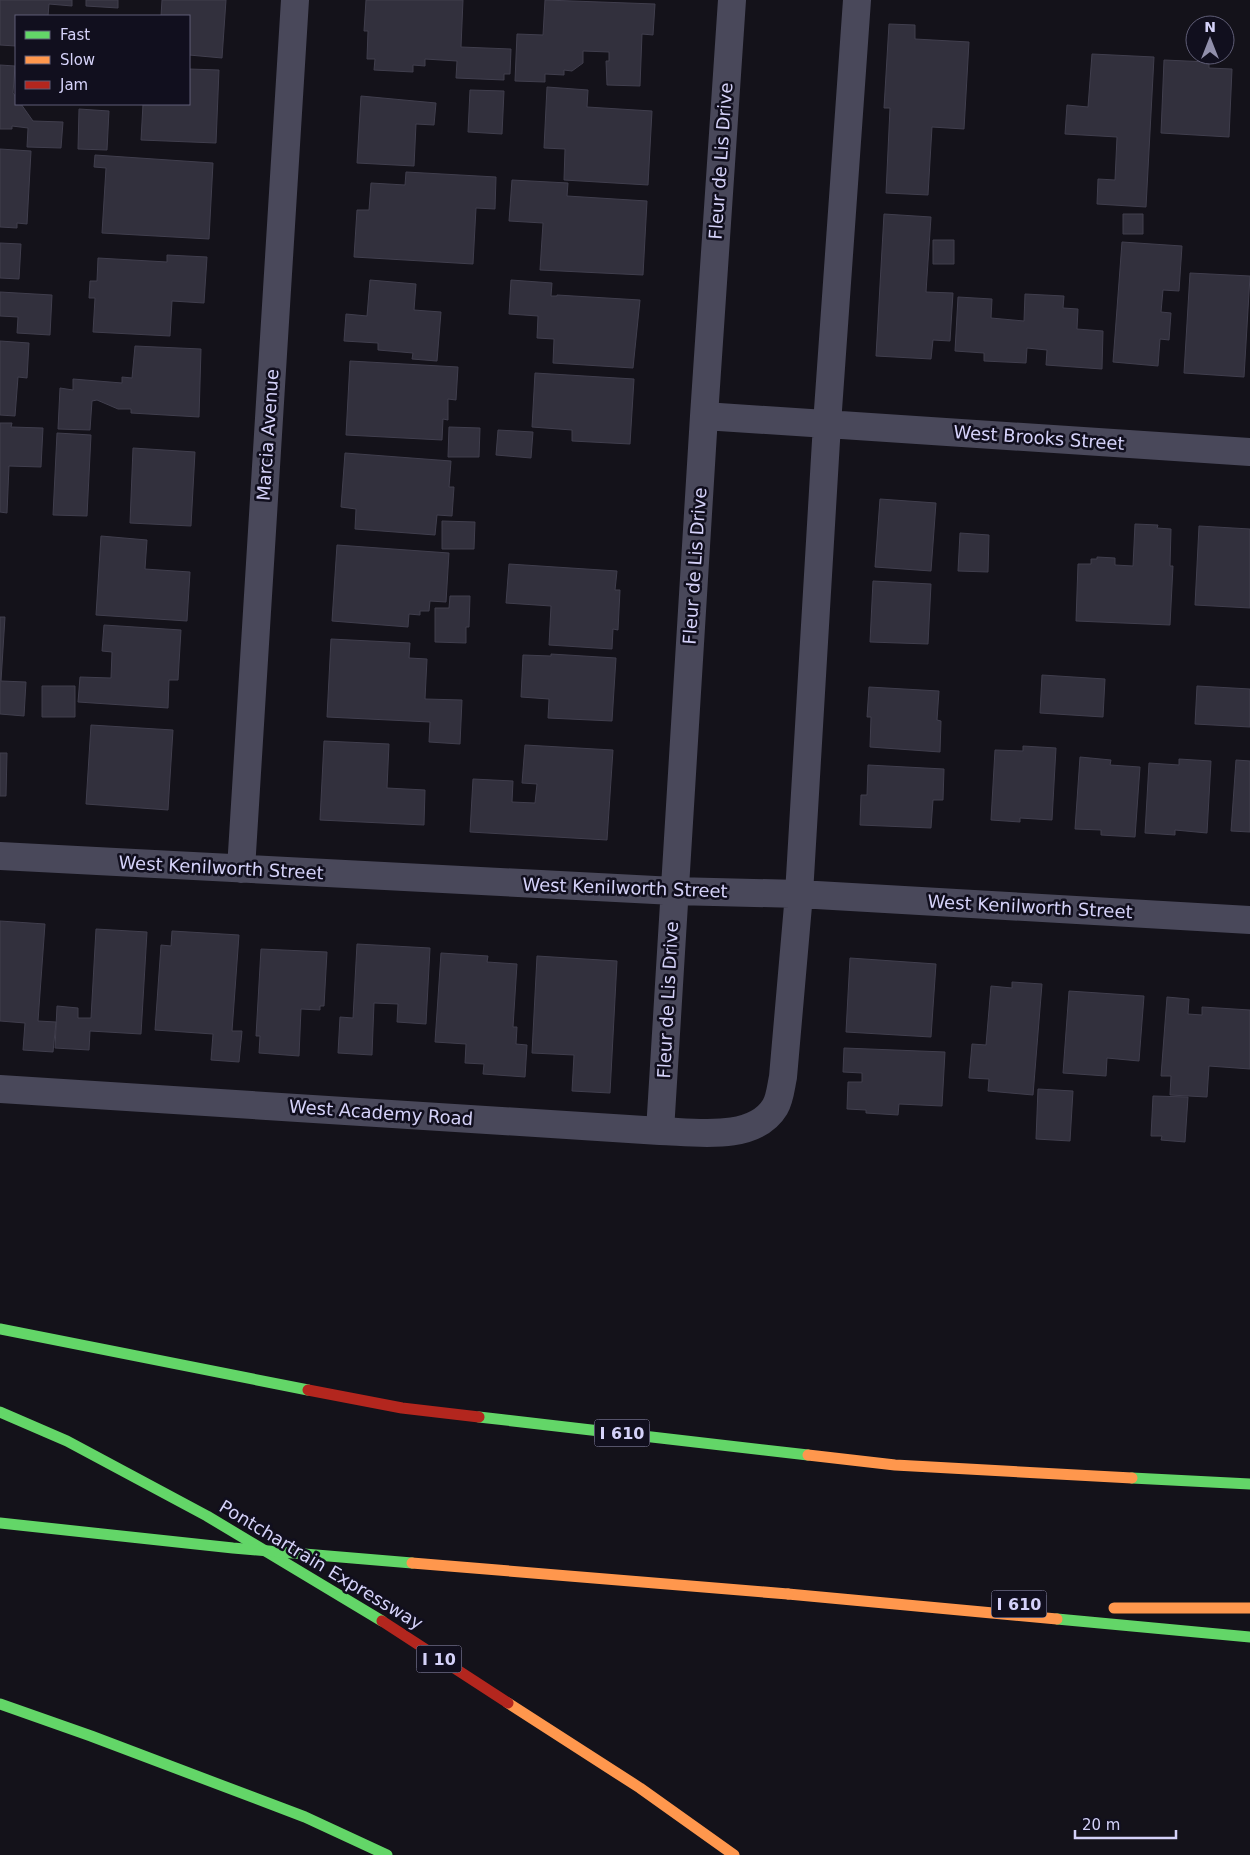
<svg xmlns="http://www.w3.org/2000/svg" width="1250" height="1855" font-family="'DejaVu Sans',sans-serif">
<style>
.building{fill:#32303d;stroke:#403e4d}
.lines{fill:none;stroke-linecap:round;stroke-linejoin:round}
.street{stroke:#49485a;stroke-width:28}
.fast{stroke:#63d668;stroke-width:11}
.slow{stroke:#ff974d;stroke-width:11}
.jam{stroke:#b3261e;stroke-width:11}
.fast-bridge{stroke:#63d668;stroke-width:11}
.slow-bridge{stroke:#ff974d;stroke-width:11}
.labels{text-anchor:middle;stroke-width:5;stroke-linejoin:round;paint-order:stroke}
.shield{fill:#110f1e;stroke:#9a98b7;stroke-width:1}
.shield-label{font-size:16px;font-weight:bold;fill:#d5d2f9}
.street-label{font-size:18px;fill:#d5d2f9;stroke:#110f1e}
</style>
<rect width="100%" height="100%" fill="#14121a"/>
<!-- building -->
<path class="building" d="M0 0H72V6L49 4 48 16H16V46L0 45Z
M86 0H118V8L86 6Z
M162 0H226L222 58 189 55V16H161Z
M366 0H463L461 47 511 49 510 74H504V80L456 78 457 61 425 59V66L413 65V72L374 70 375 59H367L368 31H364Z
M545 0 655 4 653 35 642 34 640 86 607 85 606 61H609V52L583 51V63L572 71 564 70V75L545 74V82L515 81 517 34 543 35Z
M889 24 915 25V39L969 42 964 129 932 127 928 195 886 193 890 108H884Z
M1092 54 1154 57 1146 207 1097 204 1098 179 1115 180 1117 137 1065 134 1067 105 1088 107Z
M1164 60 1209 62V68L1232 69 1229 137 1161 133Z
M0 65 15 66 13 93 16 97V104H21L33 121 63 122 61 148 27 147 28 128 12 126V129H0Z
M189 69 219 70 216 143 141 140 143 104H189Z
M547 87 588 90 587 107 652 111 648 185 564 180 565 149 544 148Z
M470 90 504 91 502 134 468 132Z
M361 96 436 103 434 125 416 124 414 166 357 163Z
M79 109 109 111 107 150 78 149Z
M0 149 31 151 27 224 17 223V228L0 227Z
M95 155 213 163 209 239 102 233 106 168 94 167Z
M406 172 496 177 495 209 476 208 473 264 354 257 357 210H369L371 183 405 185Z
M512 180 568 183 567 196 647 201 643 275 540 270 543 223 509 221Z
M884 214 931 217 926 292 953 293 950 341 933 340 931 359 876 356Z
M1123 214H1143V234H1123Z
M933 240H954V264H933Z
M1122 242 1182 246 1179 291 1163 290 1161 312 1171 313 1169 340 1160 339 1158 366 1113 362Z
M0 243 21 244 19 279 0 278Z
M167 255 207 257 204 303 172 301 170 336 93 332 95 298H89L90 281H97L98 258 167 262Z
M1190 273 1250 276 1244 377 1184 373Z
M370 280 416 284 414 310 441 312 437 361 412 359 413 353 378 350V343L344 341 346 314 367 316Z
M511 280 552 283 551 296H557V295L640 300 633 368 553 363 554 339 537 338 538 316 509 314Z
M0 292 52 295 50 335 17 333 18 317 0 316Z
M1025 294 1064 296 1063 308 1078 309 1077 329 1103 331 1102 369 1046 365 1047 350 1027 348 1026 363 984 361V353L955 351 958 297 992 299 991 318 1024 321Z
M0 341 29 343 27 378 18 377 15 416 0 415Z
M135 346 201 349 199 417 131 413V409H118L97 400 92 401 90 430 58 429 60 388 73 390V379L122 383V377L132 378Z
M350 361 458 367 456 400 448 399V420L443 419 442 440 346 435Z
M535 373 634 379 630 444 572 441V430L532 427Z
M0 423H12L11 427 43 428 41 467 9 466 7 513 0 512Z
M449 427 480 428 479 457H448Z
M498 430 533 432 531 458 496 455Z
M57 433 91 435 87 516 53 515Z
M133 448 195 452 191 526 130 523Z
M345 453 451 461 449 487H454L452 516 437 515 435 535 355 529 356 509 341 507Z
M880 499 936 503 931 571 875 567Z
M442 521 475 522 474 549H442Z
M1135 524 1158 525 1157 528 1171 529 1170 566H1173L1170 625 1076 621 1078 564H1091V559H1097V557L1115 558V565L1133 566Z
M1199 526 1250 529V608L1195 605Z
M960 533 989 535 988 572 958 571Z
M101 536 147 540 145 569 190 572 187 621 96 615Z
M337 545 449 553 446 602 430 601 429 611H420V615L409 614 408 627 332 621Z
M509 564 617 571 615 590H620L618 630 613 629 612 649 549 645 551 606 506 603Z
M873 581 931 584 928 644 870 642Z
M450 596H470L469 627H466V643L435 642V608H449Z
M0 617H5L1 681 26 682 24 716 0 714Z
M104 625 181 630 178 680H169L168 708 78 702 80 677 111 678 112 652 102 651Z
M331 639 410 643 409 658 427 659 425 699 462 700 460 744 429 742 430 722 327 717Z
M551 654 616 658 612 721 548 718 549 699 521 697 523 655 551 656Z
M1042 675 1105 679 1103 717 1040 713Z
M42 686H75V717H42Z
M1197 686 1250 689V727L1195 724Z
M869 687 939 691 937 720 941 721 940 752 870 747 871 717H867Z
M91 725 173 730 168 810 86 804Z
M324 741 389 744 387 788 425 790 424 825 320 820Z
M525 745 613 750 607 840 470 832 473 779 513 781 512 802 535 803 537 784 522 783Z
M1023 746 1056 748 1052 820 1020 818V822L991 820 995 750 1023 751Z
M0 753H7L6 796H0Z
M1080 757 1111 760 1110 765 1140 767 1135 837 1101 835V830L1075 829Z
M1179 759 1211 761 1207 833 1175 830V835L1145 833 1149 763 1179 765Z
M1236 760 1250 761V832L1231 831Z
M868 765 944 769 943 800H933L931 828 860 825 861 795H867Z
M0 921 45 924 38 1021 56 1022 53 1052 23 1050 25 1023 0 1021Z
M96 929 147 932 141 1034 90 1031 89 1050 55 1048 57 1006 78 1008V1018H91Z
M172 931 239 935 232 1031H242L239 1062 211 1060 213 1034 155 1030 161 945 171 946Z
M357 944 430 948 426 1024 397 1022 398 1004 374 1003 372 1055 338 1053 340 1017 353 1018Z
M261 949 327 952 324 1006H320V1010L301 1009 299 1056 259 1053 260 1036H256Z
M441 953 488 956 487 962 517 964 513 1027H517L516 1044 527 1045 525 1077 483 1074 484 1064 465 1063 466 1044 435 1042Z
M537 956 617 961 610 1093 572 1091 574 1055 532 1053Z
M850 958 936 964 931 1037 846 1032Z
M1012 982 1042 984 1033 1095 988 1091 989 1079 969 1078 972 1044 986 1045 991 986 1012 988Z
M1069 991 1144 996 1139 1061 1107 1058 1106 1076 1063 1073Z
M1167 997 1189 999 1188 1014 1202 1015V1007L1250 1010V1069L1209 1066 1207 1097 1170 1095 1171 1076H1161Z
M844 1048 945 1052 942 1106 899 1104 898 1115 866 1113V1110L847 1109 848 1082H862V1073L843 1072Z
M1038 1089 1073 1091 1070 1141 1036 1139Z
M1153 1096 1188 1097 1185 1142 1161 1140 1162 1136H1151Z"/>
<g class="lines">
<!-- street -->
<path class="street" d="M704 416 1250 452
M0 856 674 891 799 894 1250 920
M241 869 295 0
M0 1089 660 1131C695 1132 754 1142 775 1107 780 1099 781 1086 783 1077L799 894 827 424 857 0
M660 1131 704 416 732 0"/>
<!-- fast -->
<path class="fast" d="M0 1329 308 1390
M0 1412 67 1441 207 1516 382 1621
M479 1417 808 1455
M1132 1478 1250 1484
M1057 1619 1250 1637
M0 1704 91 1736 305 1817 387 1855"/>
<!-- slow -->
<path class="slow" d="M808 1455 895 1465 1132 1478
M788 1594 1057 1619
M1114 1608H1250
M508 1703 640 1788 734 1855"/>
<!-- jam -->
<path class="jam" d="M308 1390 402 1408 479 1417
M382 1621 508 1703"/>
<!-- fast-bridge -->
<path class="fast-bridge" d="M0 1523 233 1548 412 1563"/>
<!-- slow-bridge -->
<path class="slow-bridge" d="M412 1563 788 1594"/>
</g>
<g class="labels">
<!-- shield labels -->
<g class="shield">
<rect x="594.5" y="1419.5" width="55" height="27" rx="4"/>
<rect x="991.5" y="1590.5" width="55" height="27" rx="4"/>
<rect x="416.5" y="1645.5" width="45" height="27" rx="4"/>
</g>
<g class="shield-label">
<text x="622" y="1439">I 610</text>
<text x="1019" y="1610">I 610</text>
<text x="439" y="1665">I 10</text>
</g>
<!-- street labels -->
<g class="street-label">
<text transform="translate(721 161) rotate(-86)" y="6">Fleur de Lis Drive</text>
<text transform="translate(268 435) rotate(-86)" y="6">Marcia Avenue</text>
<text transform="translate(1039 438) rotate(4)" y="6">West Brooks Street</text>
<text transform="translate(695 566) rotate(-86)" y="6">Fleur de Lis Drive</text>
<text transform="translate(221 868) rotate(3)" y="6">West Kenilworth Street</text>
<text transform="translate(625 888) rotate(2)" y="6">West Kenilworth Street</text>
<text transform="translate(1030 907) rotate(3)" y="6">West Kenilworth Street</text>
<text transform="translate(668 1000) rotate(-87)" y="6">Fleur de Lis Drive</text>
<text transform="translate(381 1113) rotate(4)" y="6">West Academy Road</text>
<text transform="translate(321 1565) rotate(31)" y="6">Pontchartrain Expressway</text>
</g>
</g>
<!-- legend -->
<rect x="15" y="15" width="175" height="90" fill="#110f1e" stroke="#5f5d76"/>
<rect x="25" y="31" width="25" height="8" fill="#63d668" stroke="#5f5d76"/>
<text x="60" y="40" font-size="15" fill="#d5d2f9">Fast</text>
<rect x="25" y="56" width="25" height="8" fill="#ff974d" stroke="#5f5d76"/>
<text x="60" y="65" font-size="15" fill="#d5d2f9">Slow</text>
<rect x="25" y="81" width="25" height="8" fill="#b3261e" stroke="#5f5d76"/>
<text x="60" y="90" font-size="15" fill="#d5d2f9">Jam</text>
<!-- north arrow -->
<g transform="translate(1210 40)"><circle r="24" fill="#110f1e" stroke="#5f5d76"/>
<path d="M0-4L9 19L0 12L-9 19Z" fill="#918fab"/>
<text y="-8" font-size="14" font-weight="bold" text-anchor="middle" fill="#d5d2f9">N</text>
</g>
<!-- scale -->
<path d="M1075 1830v8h101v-8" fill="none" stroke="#d5d2f9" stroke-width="2.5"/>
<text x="1082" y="1830" font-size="15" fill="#d5d2f9" stroke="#110f1e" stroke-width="4" paint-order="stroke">20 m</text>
</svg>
